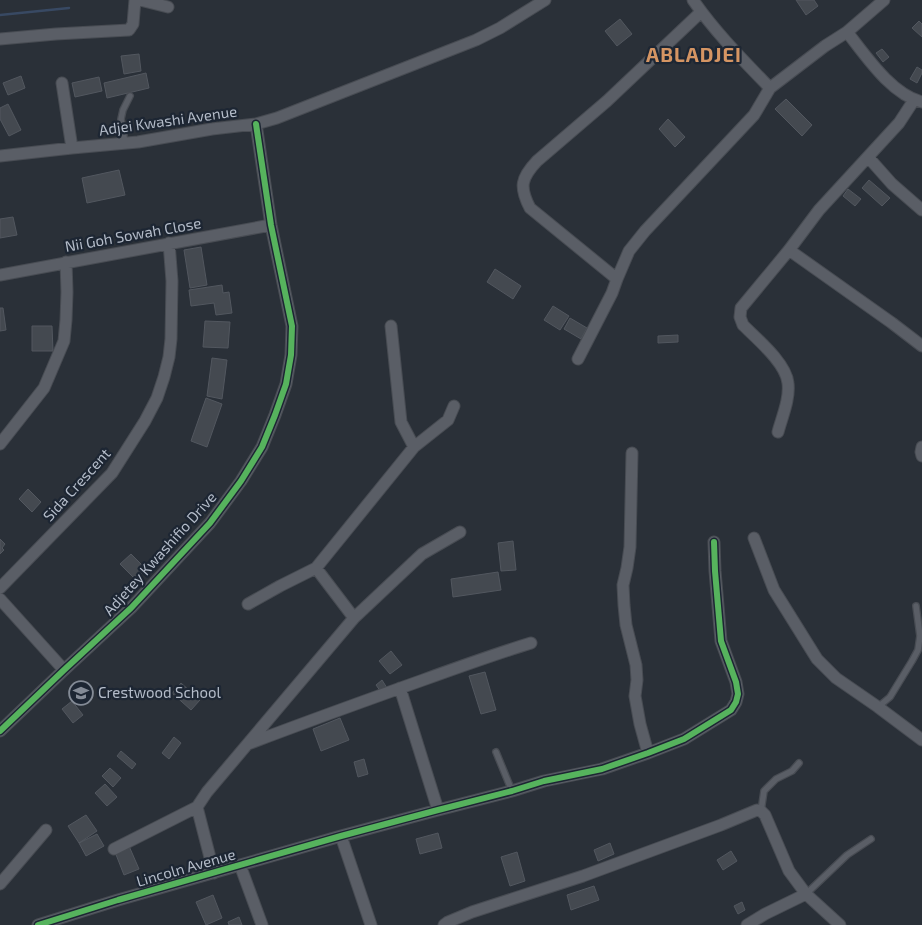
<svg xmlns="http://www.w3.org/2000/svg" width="922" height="925" font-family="'Exo 2',sans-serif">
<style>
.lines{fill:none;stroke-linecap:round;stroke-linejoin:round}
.stream{stroke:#384963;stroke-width:2.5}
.building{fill:#444950;stroke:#52575f}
.lane-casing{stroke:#484c53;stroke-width:8}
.street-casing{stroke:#484c53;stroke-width:13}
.lane{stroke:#5a5e66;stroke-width:5.5}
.street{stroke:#5a5e66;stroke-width:11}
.cycleway-casing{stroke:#1d2633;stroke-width:9}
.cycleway{stroke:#56b35d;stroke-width:6}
.labels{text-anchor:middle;stroke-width:4.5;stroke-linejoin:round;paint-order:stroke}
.street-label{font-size:15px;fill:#b4bcc9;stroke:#1d2633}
.poi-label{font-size:15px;fill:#b4bcc9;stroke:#1d2633;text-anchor:start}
.district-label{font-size:20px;font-weight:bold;letter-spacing:1px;fill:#d59563;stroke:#1d2633}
</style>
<rect width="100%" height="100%" fill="#2a3038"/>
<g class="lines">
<!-- stream -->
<path class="stream" d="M0 15 69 8"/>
</g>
<!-- building -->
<path class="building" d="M796 0H814L818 6 806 15Z
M620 19 632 34 617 46 605 31Z
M919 21 922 24V37L912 28Z
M882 49 889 57 883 62 876 53Z
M139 54 141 71 124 74 121 56Z
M917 67 922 70V73L917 83 910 79Z
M146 73 149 88 107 98 104 83Z
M21 76 25 88 8 95 3 83Z
M99 77 102 91 75 97 72 83Z
M786 99 812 125 802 136 775 109Z
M8 104 21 130 9 136 0 119V108Z
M668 119 685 137 675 147 659 129Z
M119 170 125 195 87 203 82 178Z
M869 180 890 198 882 206 862 188Z
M848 189 861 199 855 206 843 196Z
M13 217 17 235 0 238V219Z
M201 247 207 285 190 288 184 250Z
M495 269 521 286 513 299 487 282Z
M222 285 223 293 229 292 232 313 216 315 214 303 191 306 189 290Z
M553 306 569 316 560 330 544 320Z
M0 308H3L6 330 0 331Z
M570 318 587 328 581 339 564 329Z
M205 321 230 322 228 348 203 347Z
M32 326H52L53 351H32Z
M678 335V342L658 343V336Z
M212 358 227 360 222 399 207 396Z
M206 398 222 404 207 447 191 441Z
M28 489 41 502 32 512 19 499Z
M0 539 5 544 2 548 4 550 0 554Z
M513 541 516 570 501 571 498 543Z
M131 554 146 569 135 579 120 564Z
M498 572 501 590 453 597 451 579Z
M391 651 402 665 390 674 379 661Z
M485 672 496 710 481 714 469 676Z
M382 680 387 688 381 692 376 685Z
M181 683 200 700 191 710 172 693Z
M72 701 83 715 73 723 62 709Z
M340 718 349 740 321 751 313 729Z
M174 737 181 743 169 759 162 753Z
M121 751 136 764 132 769 117 756Z
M364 759 368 774 358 777 354 762Z
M110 768 121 778 113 787 102 776Z
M105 784 117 797 107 806 95 793Z
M86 815 97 831 79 843 68 826Z
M438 833 442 848 420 854 416 839Z
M97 834 104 846 86 856 79 843Z
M610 843 614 854 598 861 594 850Z
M129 846 139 869 124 875 115 852Z
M731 851 737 861 723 870 717 860Z
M517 852 525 881 510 886 501 857Z
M594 886 599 900 571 910 567 895Z
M213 895 222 918 206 925 196 902Z
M742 902 745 910 738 914 734 906Z
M239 917 242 925H229L228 922Z"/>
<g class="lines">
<!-- lane casing -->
<g class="lane-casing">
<path id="lane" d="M125 143 121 119 123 110 130 96
M878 707 890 697 912 661 918 650 920 636 916 606
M496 752 512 791
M761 811 764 791 776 779 792 771 799 763
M806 894 847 855 871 839"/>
</g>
<!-- street casing -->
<g class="street-casing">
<path id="street" d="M140 0 168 7
M693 0C715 32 743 60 770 88
M847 32C866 56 891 94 922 102
M0 39 56 34 129 30 133 24 135 0
M62 83 72 148
M0 156 72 148 138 142 212 129 256 124 277 118 476 40 500 28 545 0
M868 157 892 184 922 210
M789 250 892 323 922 346
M0 275 271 225
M617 279 629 251 645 231 754 115 770 88 825 46 847 32 884 0
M391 326 401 422 414 447
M578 359 612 293 617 279 530 208C519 187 521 178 537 161L607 101 701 12
M778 432C782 417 790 399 788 383 786 363 757 339 743 325L740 317 741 308 789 250 819 210 899 123 914 100
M0 444 44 388 64 341 66 320 67 292 66 262
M922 447 921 452 922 456
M632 453 630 547 627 568 623 585 624 605 626 625 636 665 637 680 635 696 640 724 648 753
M754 538 774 590 817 659 836 678 878 707 922 740
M0 588 112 473 145 421 157 398 164 377 169 357 171 339 172 281 169 243
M0 599 64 670
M248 604 280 586 316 568
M354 618 316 568 414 447 448 420 454 406
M400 688 438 810
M0 731 64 670 131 608 210 523 241 481 262 447 275 415 286 384 291 355 292 326 271 225 256 124
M248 744C306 722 364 701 423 680 459 667 495 654 531 643
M341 836 371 925
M114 849 197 807
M240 865 262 925
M214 873 197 807 207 792 354 618 422 554 460 532
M0 884 46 830
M38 925 118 900 341 836 438 810 512 791 544 781 602 769 648 753 684 739 731 710 736 702 738 694 736 682 721 641 715 571 714 542
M444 925 448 922 472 912 583 876 721 825 757 810 761 811 765 815 789 871 806 894 840 925
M747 925 765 914 806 894"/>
</g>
<!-- lane -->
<use href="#lane" class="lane"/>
<!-- street -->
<use href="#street" class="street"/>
<!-- cycleway casing -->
<g class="cycleway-casing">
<path id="cycleway" d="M0 731 64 670 131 608 210 523 241 481 262 447 275 415 286 384 291 355 292 326 271 225 256 124
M38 925 118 900 341 836 438 810 512 791 544 781 602 769 648 753 684 739 731 710 736 702 738 694 736 682 721 641 715 571 714 542"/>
</g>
<!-- cycleway -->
<use href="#cycleway" class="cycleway"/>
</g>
<!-- icons -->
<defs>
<g id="school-ring" transform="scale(1.25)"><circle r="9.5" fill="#1d2633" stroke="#848b96" stroke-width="1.5"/><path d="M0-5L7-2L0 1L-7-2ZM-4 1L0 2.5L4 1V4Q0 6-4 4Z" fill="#848b96"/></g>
</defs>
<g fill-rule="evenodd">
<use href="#school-ring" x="81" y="693"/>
</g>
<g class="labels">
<!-- street labels -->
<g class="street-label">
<text transform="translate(168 121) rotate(-8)" y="5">Adjei Kwashi Avenue</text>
<text transform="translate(133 235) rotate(-10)" y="5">Nii Goh Sowah Close</text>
<text transform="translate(77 485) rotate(-48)" y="5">Sida Crescent</text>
<text transform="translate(160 554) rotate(-48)" y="5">Adjetey Kwashifio Drive</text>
<text transform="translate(186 868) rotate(-16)" y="5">Lincoln Avenue</text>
</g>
<!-- poi labels -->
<g class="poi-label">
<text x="98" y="698">Crestwood School</text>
</g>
<!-- district labels -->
<g class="district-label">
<text x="694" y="62">ABLADJEI</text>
</g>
</g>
</svg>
